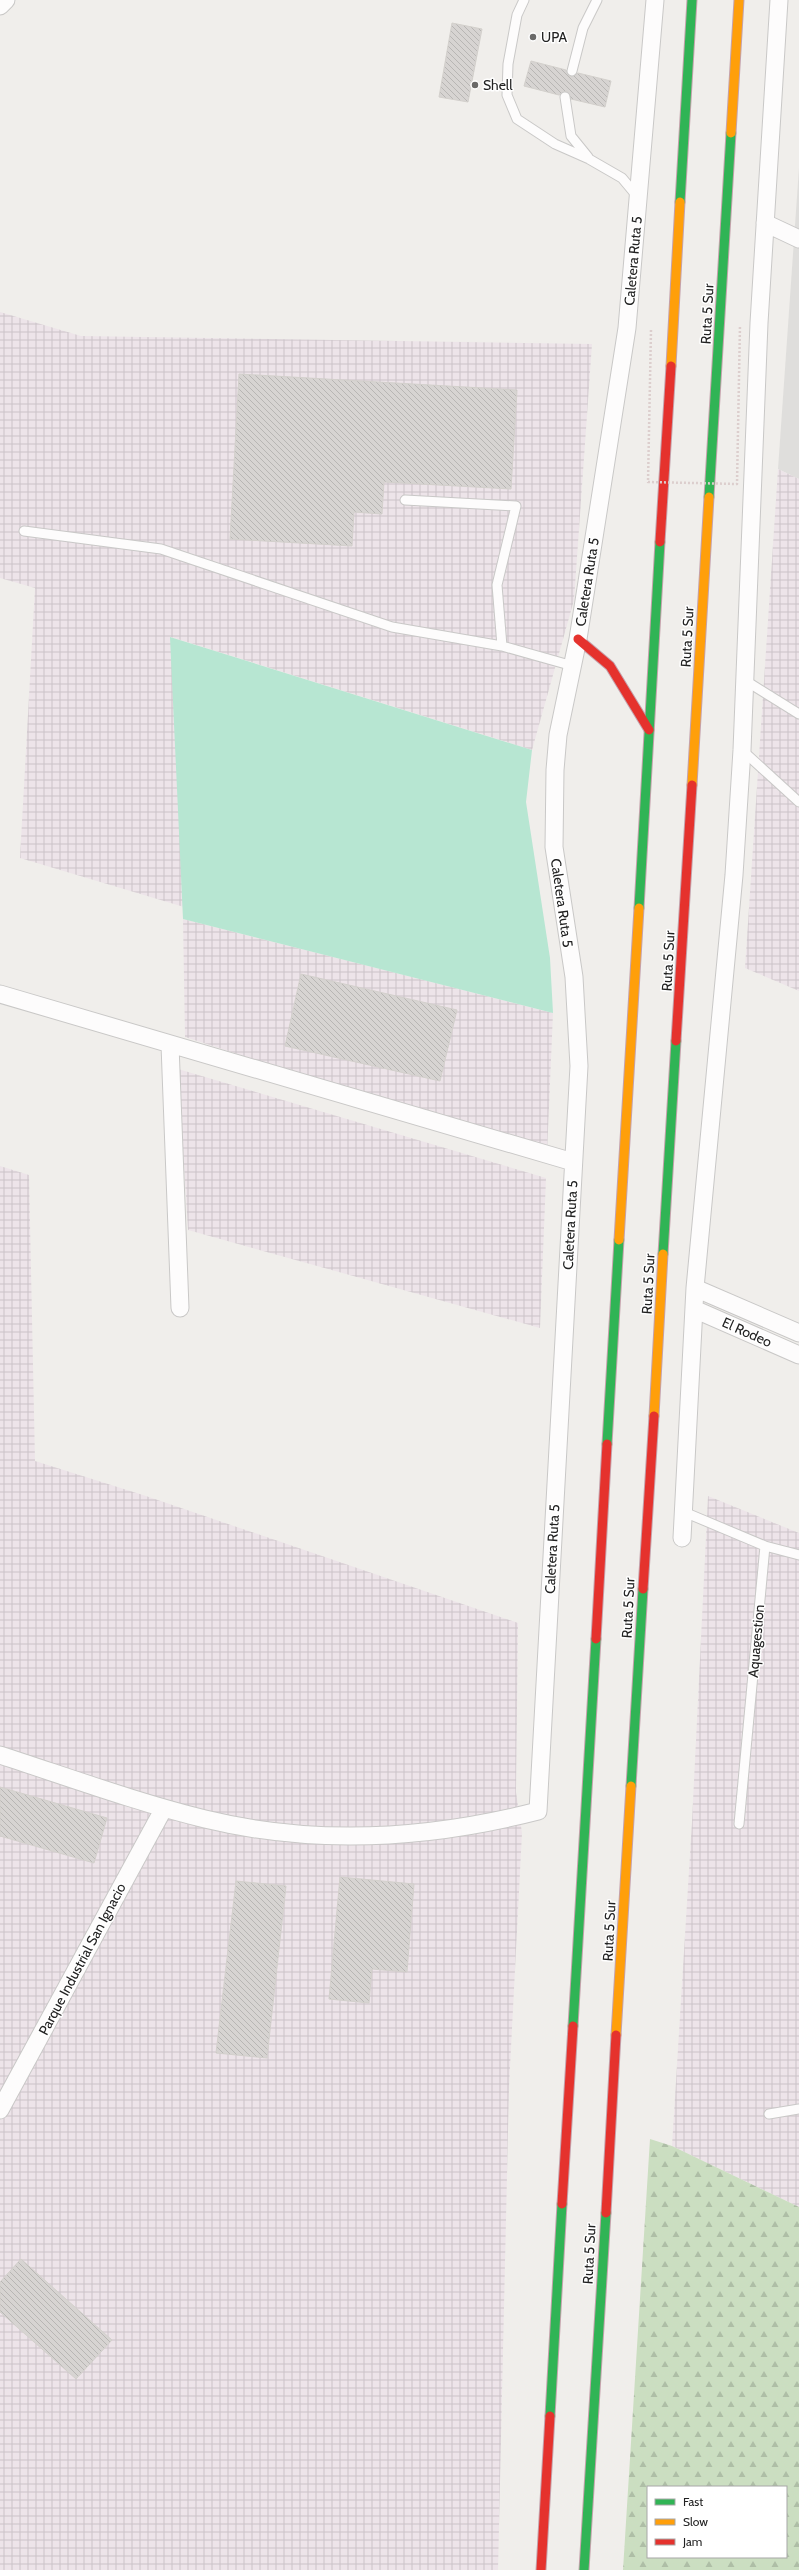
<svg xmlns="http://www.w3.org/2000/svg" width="799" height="2570" font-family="Cabin,sans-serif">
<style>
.residential{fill:#dfdedc}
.industrial{fill:url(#industrial-grid)}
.forest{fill:url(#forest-firs);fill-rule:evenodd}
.pitch{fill:#b7e6d2}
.building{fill:url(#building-back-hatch);stroke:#d3d0cc}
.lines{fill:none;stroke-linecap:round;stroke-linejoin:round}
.lane-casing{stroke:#c9c8c7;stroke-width:11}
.street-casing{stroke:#c9c8c7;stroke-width:19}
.fast-casing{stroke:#c5a2ac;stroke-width:11}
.slow-casing{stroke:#c5a2ac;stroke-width:11}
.jam-casing{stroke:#c5a2ac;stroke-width:11}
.lane{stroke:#fdfcfc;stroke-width:9}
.street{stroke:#fdfcfc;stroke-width:17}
.fast{stroke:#30b455;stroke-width:9}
.slow{stroke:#ff9f0a;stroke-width:9}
.jam{stroke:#e5322d;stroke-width:9}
.path-bridge{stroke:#dccecd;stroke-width:2.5;stroke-dasharray:2 2;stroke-linecap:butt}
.poi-dot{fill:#6a6968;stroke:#fff;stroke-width:1.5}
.labels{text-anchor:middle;stroke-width:3;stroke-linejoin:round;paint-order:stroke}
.poi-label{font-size:14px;fill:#222;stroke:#fff;text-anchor:start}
.street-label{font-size:14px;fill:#222;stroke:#fff}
</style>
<defs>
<pattern id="industrial-grid" width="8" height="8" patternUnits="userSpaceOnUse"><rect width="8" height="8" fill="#ede4e9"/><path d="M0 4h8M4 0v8" fill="none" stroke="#cbc3c8"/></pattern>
<pattern id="forest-firs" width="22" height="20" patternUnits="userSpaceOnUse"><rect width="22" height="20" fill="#cbdec1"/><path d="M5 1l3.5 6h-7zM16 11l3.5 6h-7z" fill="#aebea6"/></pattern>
<pattern id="building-back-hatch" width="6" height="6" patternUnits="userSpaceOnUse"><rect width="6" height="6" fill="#d7d4d2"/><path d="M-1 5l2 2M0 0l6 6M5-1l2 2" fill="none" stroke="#b8b6b4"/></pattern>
</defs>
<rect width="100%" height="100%" fill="#f0eeeb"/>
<!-- residential -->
<path class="residential" d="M799 168V479L778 469Z"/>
<!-- industrial -->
<path class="industrial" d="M0 312 81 336 592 344 574 600 532 750 171 637 184 907 20 858 35 588 0 578Z
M778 469 799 479V991L745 968Z
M183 919 553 1013 547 1154 185 1037Z
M178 1069 546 1178 540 1328 188 1230Z
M0 1166 29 1175 35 1461 146 1496 518 1623 516 1792 522 1833 509 2087 498 2570H0Z
M708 1496 799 1533V2207L672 2146 692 1822Z"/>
<!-- forest -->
<path class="forest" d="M650 2139 672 2146 799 2207V2570H623ZM648 2487H786V2557H648Z"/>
<!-- pitch -->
<path class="pitch" d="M170 637 532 750 526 802 550 958 553 1013 183 919Z"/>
<!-- building -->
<path class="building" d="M452 23 482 29 468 102 439 97Z
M531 61 566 70 570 77 578 73 611 81 605 107 571 99 567 91 559 95 524 86Z
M239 374 517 390 511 489 384 482 382 514 354 512 352 546 230 539Z
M301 974 457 1010 440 1081 285 1046Z
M0 1787 107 1818 94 1863 0 1836Z
M340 1877 414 1884 407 1972 372 1969 369 2003 329 1999Z
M236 1881 286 1886 267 2058 216 2053Z
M21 2259 112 2340 76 2379 0 2312V2282Z"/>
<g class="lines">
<!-- lane casing -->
<g class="lane-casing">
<path id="lane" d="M524 0 517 15 508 64 507 95 517 119 555 144 589 159 622 178 637 196
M572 71 583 28 597 0
M565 97 571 136 588 157
M405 500 516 506 497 585 502 646
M24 531 161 549 392 627 502 646 573 666
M746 681 799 714
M742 750 799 802
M684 1512 765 1546 799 1555
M739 1824 765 1546
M769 2114 799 2109"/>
</g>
<!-- street casing -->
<g class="street-casing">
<path id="street" d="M0 6 6 0
M765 223 799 239
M0 994 573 1162
M170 1045 180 1308
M695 1288 799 1333
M694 1309 799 1355
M682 1538 695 1288 734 875 742 750 759 323 779 0
M0 1755C68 1777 136 1802 205 1819 316 1846 429 1839 538 1811L579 1066 574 977 554 847 555 770 558 735 578 639 627 328 655 0
M0 2110 164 1808"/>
</g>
<!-- fast casing -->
<g class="fast-casing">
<path id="fast" d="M680 202 692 0
M709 497 731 133
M639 908 660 542
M663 1254 676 1041
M607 1444 619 1240
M631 1786 643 1589
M573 2026 596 1639
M550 2416 562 2204
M584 2570 606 2213"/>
</g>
<!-- slow casing -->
<g class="slow-casing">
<path id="slow" d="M731 133 739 0
M671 366 680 202
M692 785 709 497
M619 1240 639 908
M654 1416 663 1254
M616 2035 631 1786"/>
</g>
<!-- jam casing -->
<g class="jam-casing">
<path id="jam" d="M660 542 671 366
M578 639 610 666 649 730
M676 1041 692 785
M643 1589 654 1416
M596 1639 607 1444
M562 2204 573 2026
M606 2213 616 2035
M541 2570 550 2416"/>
</g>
<!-- lane -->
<use href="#lane" class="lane"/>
<!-- street -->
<use href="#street" class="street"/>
<!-- fast -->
<use href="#fast" class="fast"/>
<!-- slow -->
<use href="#slow" class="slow"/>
<!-- jam -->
<use href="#jam" class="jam"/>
<!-- path-bridge -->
<path class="path-bridge" d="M651 330 648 482 737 484 740 325"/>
</g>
<!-- markers -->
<g class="poi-dot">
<circle cx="533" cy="37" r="4"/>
<circle cx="475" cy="85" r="4"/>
</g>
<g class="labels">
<!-- poi labels -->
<g class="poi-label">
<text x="541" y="42">UPA</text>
<text x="483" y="90">Shell</text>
</g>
<!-- street labels -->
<g class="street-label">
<text transform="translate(633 261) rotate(-85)" y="5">Caletera Ruta 5</text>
<text transform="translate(707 314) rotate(-87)" y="5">Ruta 5 Sur</text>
<text transform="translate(587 582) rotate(-81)" y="5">Caletera Ruta 5</text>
<text transform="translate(687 637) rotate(-87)" y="5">Ruta 5 Sur</text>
<text transform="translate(562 903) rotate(82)" y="5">Caletera Ruta 5</text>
<text transform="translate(668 961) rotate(-87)" y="5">Ruta 5 Sur</text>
<text transform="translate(570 1225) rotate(-87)" y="5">Caletera Ruta 5</text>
<text transform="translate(648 1284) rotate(-87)" y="5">Ruta 5 Sur</text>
<text transform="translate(747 1332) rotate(24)" y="5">El Rodeo</text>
<text transform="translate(552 1549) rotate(-87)" y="5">Caletera Ruta 5</text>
<text transform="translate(628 1608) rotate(-87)" y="5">Ruta 5 Sur</text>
<text transform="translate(756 1641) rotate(-85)" y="5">Aquagestion</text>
<text transform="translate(609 1931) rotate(-87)" y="5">Ruta 5 Sur</text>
<text transform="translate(82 1959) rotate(-62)" y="5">Parque Industrial San Ignacio</text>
<text transform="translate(589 2254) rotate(-87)" y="5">Ruta 5 Sur</text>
</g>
</g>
<!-- legend -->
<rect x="647" y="2486" width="140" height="72" fill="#ffffff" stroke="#a7a7a7"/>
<rect x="655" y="2499" width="20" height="6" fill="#30b455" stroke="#a7a7a7"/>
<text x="683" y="2506" font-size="12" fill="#222222">Fast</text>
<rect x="655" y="2519" width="20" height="6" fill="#ff9f0a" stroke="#a7a7a7"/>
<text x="683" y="2526" font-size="12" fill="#222222">Slow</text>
<rect x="655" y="2539" width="20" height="6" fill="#e5322d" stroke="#a7a7a7"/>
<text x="683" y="2546" font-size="12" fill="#222222">Jam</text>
</svg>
